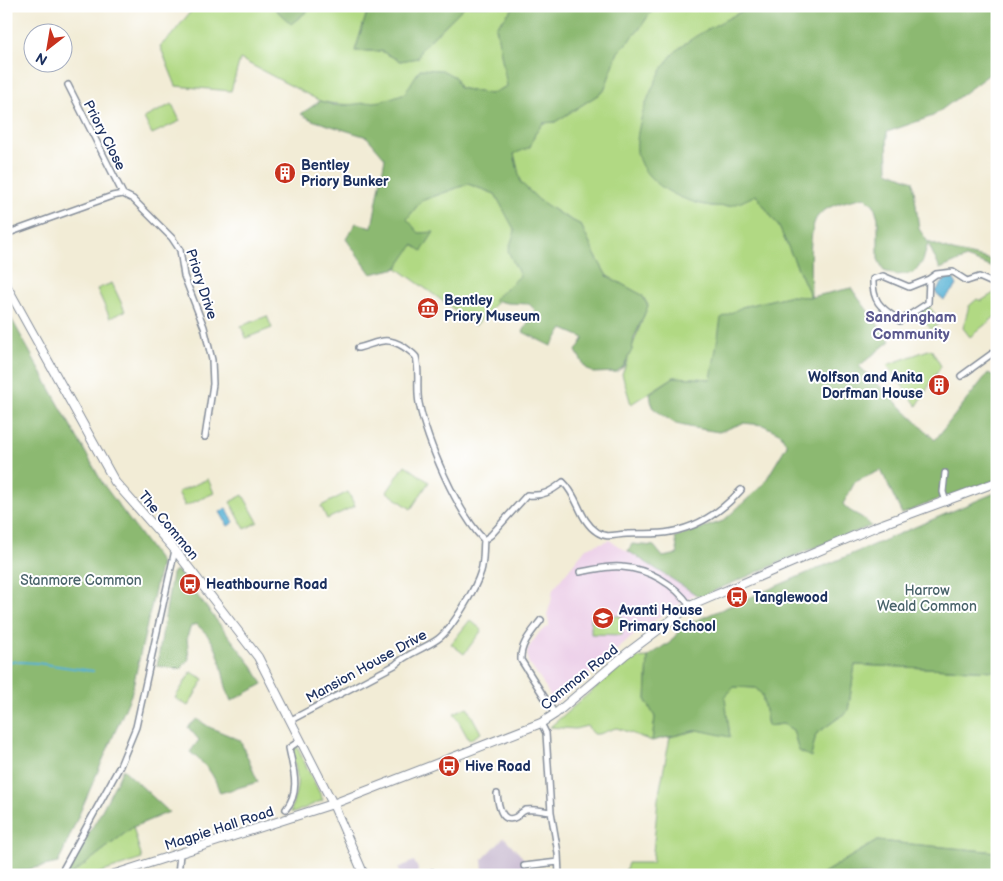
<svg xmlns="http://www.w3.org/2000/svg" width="1003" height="881" font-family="'Balsamiq Sans',sans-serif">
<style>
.built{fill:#edd1e9}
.industrial{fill:#ccbfd4}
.green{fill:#b1d983;stroke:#668470}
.forest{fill:#8cb971;stroke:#547468}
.water{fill:#57b2d5;stroke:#39709a}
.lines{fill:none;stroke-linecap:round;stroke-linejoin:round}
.stream{stroke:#57b2d5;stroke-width:2}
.minor-casing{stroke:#868e9a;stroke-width:8}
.primary-casing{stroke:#868e9a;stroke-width:10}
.minor{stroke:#fff;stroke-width:5}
.primary{stroke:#fff;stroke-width:8}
.labels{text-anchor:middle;stroke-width:4;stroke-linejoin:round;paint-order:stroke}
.street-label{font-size:14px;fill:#1b2f5e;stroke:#fff}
.poi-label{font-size:14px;font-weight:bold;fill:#1b2f5e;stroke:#fff;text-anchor:start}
.park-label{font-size:14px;fill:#486269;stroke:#fff}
.neighbourhood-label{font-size:15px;font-weight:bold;fill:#5c5a8f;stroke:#fff}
</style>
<rect width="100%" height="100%" fill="#fff"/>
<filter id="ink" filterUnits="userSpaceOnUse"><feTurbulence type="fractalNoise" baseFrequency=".02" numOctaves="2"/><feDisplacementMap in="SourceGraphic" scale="10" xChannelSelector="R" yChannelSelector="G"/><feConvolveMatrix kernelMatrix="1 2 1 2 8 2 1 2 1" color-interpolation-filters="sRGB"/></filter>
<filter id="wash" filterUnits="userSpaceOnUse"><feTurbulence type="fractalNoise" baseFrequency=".0096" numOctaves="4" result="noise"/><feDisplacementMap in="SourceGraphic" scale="20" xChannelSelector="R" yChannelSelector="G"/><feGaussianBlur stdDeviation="1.12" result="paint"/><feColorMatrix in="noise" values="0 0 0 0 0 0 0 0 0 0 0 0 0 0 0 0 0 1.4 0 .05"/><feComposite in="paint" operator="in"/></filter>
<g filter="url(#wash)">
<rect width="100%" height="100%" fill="#f2ecd6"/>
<!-- built -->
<path class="built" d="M609 540 695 594 640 630 554 704 542 681 528 662 527 650 539 633 549 626V622L547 615 551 602 553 589 586 548Z"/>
<!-- industrial -->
<path class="industrial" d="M504 837 527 862 524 869 518 875H488L483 871 482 860Z
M414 861 418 869 417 875H401L398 868Z"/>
<!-- green -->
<path class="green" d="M195 6H272L291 23 314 6H369L355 51H381L400 61 418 58 421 49 465 6H515L496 27 508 86 490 94 459 88 421 69C416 76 410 90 403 94 381 106 343 107 320 101L240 59 231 91 176 86 160 46 171 36Z
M655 6H751L684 44 673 55 710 206H729L756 195 779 227 811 297 788 296 742 307 711 379 674 377 631 404 622 374 648 305 642 295 607 276 594 253 581 225 560 214 539 200 521 183 514 153 530 147 535 134 543 123 555 122 604 91 618 52 638 31Z
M172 104 180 121 152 134 144 118Z
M468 184 495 194 519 230 520 276 475 326 473 323 397 268 414 242 407 219 421 201Z
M112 283 125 311 110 318 97 289Z
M997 291V315L970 337 963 328 969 306 977 299 981 301Z
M928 305 941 322 931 329 918 313Z
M267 316 272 328 246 338 241 326Z
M931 349 941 366 917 406 887 365Z
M405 465 429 482 411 509 387 492Z
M208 479 214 493 185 506 178 492Z
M348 492 355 506 327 519 321 506Z
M243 495 258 522 245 529 230 502Z
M591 616H622V635L591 634Z
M470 620 482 630 464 654 451 644Z
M648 657 646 701 655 717 652 741 617 728C609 729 602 735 594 734L587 726 575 729 550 727 630 658Z
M855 665 997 671V852L877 841 820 875H624L628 863H652L658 799 670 737 698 730 730 736 724 697 734 687 756 688 762 695 768 726 783 724 793 730 799 751 811 756 816 734 848 711Z
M191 672 204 679 188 706 175 698Z
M467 707 481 733 469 740 454 713Z
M296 745 323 800 294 813 291 812C293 795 300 791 296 771 295 763 290 754 293 747Z
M133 827 142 859 93 875H71Z"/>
<!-- forest -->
<path class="forest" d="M272 6H314L291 24Z
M369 6H465L421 49 418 58 400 61 381 51H355Z
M515 6H655L638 31 618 52 604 91 555 122 543 123 535 134 530 147 514 154 521 183 539 200 560 214 581 225 594 253 607 276 642 295 648 306 634 338 632 350 623 367 616 372 593 373 585 367 576 351 584 338 563 329 551 346 523 332 535 310 529 304 507 303 493 300 520 276 508 251 515 231 495 194 468 184 421 201 407 219 419 233 434 232 422 251 413 245 397 268 371 274 346 239 356 223 372 227 385 158 367 137 312 120 301 114 320 101 334 105H347L382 101 405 93 420 69 442 70 455 77 459 88 490 94 507 86 496 27Z
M751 6H997V74L991 73 933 116 887 132 888 171 913 181 919 229 928 242 953 251 997 261V269L966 258 940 269 928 243 923 261 913 273 897 275 884 271 878 259V218L874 205 865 197C849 201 830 203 818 216 807 227 811 280 811 297L851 288 890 341 859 366 935 440 988 373 997 377V480L934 501 902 514 881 470 855 482 843 504C851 515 861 513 871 526L806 551 700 597 628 551 632 544 654 546 663 557 678 554 675 537 723 521 763 485 787 445 781 434 763 425 743 423 719 432 694 428 676 424 662 415 652 407 650 393 674 377 711 379 721 318 742 307 788 296 811 297 779 227 756 195C747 199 737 205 728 206 697 210 642 187 637 152 634 125 655 74 673 54 691 35 727 20 751 6Z
M6 309 103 484 161 563 131 695 58 863 6 874Z
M997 492V671L855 665 848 711 816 734 811 757 799 751 793 730 783 724 768 726 762 695 756 688 734 687 725 697 730 737 698 730 652 741 655 717 646 701 648 657 665 645H668L683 626Z
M174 571H178L253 667 263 684 231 701C218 671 226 648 196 624L191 626 187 637 189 659 180 669 157 666 172 574Z
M197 719 209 727 240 740 258 782 220 793C213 772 207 766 190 752L199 740 188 727Z
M123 769 169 812 133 827 71 875H64L99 816Z
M877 841 997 852V875H820Z"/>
<!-- water -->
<path class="water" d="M948 276 953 278 957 285 944 300 935 292Z
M226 508 234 522 228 526 220 512Z"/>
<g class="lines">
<!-- stream -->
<path class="stream" d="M6 661 37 663 93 671"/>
</g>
</g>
<g filter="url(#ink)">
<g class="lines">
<!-- minor casing -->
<g class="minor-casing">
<path id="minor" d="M68 85 123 194
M6 234 112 196 123 194 133 199 172 238 180 250 184 276 204 327 212 360 213 384 205 437
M929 279 928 303 900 321C882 308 872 303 873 279L883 276 909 287 929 279 936 274 953 272 967 281 979 277 997 285
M961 376 997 350
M945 473 943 492 946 502
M484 540 491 535 527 495C542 497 552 491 563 482 579 497 579 520 597 532 607 539 616 534 627 534 641 533 656 535 670 532 698 527 722 511 741 490
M580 572C593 570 609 565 622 567 649 569 675 584 690 606
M541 620C532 632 520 644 521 660L555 714
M291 720 395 665C407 653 424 649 438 639 452 629 476 588 481 571 484 561 483 550 484 540 457 512 427 442 419 403 416 388 420 371 416 357 413 353 408 350 404 347 385 335 378 343 358 348
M541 723 546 733 551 812 558 853 559 875
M497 794C498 803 501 825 516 817 519 815 522 811 526 810 534 809 543 811 551 812
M286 809C301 791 293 769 289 748L301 740
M524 866 558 862
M60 875 120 766 136 727 175 550
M178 875 180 854
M426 875 432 872 435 875"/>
</g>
<!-- primary casing -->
<g class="primary-casing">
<path id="primary" d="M6 285 115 482 175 550 258 657 333 804 364 875
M112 875 333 804 541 723 555 714 626 654 690 606 877 526 997 482"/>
</g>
<!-- minor -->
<use href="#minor" class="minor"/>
<!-- primary -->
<use href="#primary" class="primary"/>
</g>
</g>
<!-- icons -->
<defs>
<g id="building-disc" transform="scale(1.125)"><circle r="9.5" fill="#c8321e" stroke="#fff"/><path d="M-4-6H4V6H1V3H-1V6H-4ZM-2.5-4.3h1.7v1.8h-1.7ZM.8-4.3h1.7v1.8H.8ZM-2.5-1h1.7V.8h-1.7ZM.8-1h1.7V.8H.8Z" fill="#fff"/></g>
<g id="museum-disc" transform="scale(1.125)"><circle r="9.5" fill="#c8321e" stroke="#fff"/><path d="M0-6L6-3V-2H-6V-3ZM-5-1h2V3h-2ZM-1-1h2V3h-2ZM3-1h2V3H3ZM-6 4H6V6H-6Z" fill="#fff"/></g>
<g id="bus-disc" transform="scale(1.125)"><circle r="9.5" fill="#c8321e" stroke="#fff"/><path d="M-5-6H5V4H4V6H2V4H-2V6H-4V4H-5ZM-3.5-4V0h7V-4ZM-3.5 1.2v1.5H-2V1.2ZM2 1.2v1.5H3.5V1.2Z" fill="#fff"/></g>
<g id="school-disc" transform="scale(1.125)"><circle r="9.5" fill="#c8321e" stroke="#fff"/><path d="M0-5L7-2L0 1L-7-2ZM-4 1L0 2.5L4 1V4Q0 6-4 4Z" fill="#fff"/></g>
</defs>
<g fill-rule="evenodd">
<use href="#building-disc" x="285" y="173"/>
<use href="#museum-disc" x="428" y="308"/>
<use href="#building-disc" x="939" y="385"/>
<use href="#bus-disc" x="190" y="584"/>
<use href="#bus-disc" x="737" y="597"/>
<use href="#school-disc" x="603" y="618"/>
<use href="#bus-disc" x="449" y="766"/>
</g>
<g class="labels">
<!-- street labels -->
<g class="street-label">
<text transform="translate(105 135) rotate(63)" y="5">Priory Close</text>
<text transform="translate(202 284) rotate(72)" y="5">Priory Drive</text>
<text transform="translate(169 525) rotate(50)" y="5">The Common</text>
<text transform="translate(366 666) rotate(-29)" y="5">Mansion House Drive</text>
<text transform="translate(579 677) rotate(-39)" y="5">Common Road</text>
<text transform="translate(219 828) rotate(-18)" y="5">Magpie Hall Road</text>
</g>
<!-- poi labels -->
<g class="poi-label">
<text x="301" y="170">Bentley<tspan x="301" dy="16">Priory Bunker</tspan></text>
<text x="444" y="305">Bentley<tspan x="444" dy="16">Priory Museum</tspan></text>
<text x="923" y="382" text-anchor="end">Wolfson and Anita<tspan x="923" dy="16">Dorfman House</tspan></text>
<text x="206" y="589">Heathbourne Road</text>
<text x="753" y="602">Tanglewood</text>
<text x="619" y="615">Avanti House<tspan x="619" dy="16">Primary School</tspan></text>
<text x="465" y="771">Hive Road</text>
</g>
<!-- park labels -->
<g class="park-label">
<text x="81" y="585">Stanmore Common</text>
<text x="927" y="595">Harrow<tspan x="927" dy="16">Weald Common</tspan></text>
</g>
<!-- neighbourhood labels -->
<g class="neighbourhood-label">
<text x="911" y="322">Sandringham<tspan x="911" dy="17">Community</tspan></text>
</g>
</g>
<!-- margin -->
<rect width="1003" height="881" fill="none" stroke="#fff" stroke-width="25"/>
<!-- north arrow -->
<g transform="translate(48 48) rotate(211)"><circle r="24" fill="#ffffff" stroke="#a4acbf"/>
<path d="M0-4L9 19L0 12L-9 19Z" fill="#c8321e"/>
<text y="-8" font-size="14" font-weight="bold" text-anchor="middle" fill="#1b2f5e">N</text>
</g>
</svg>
